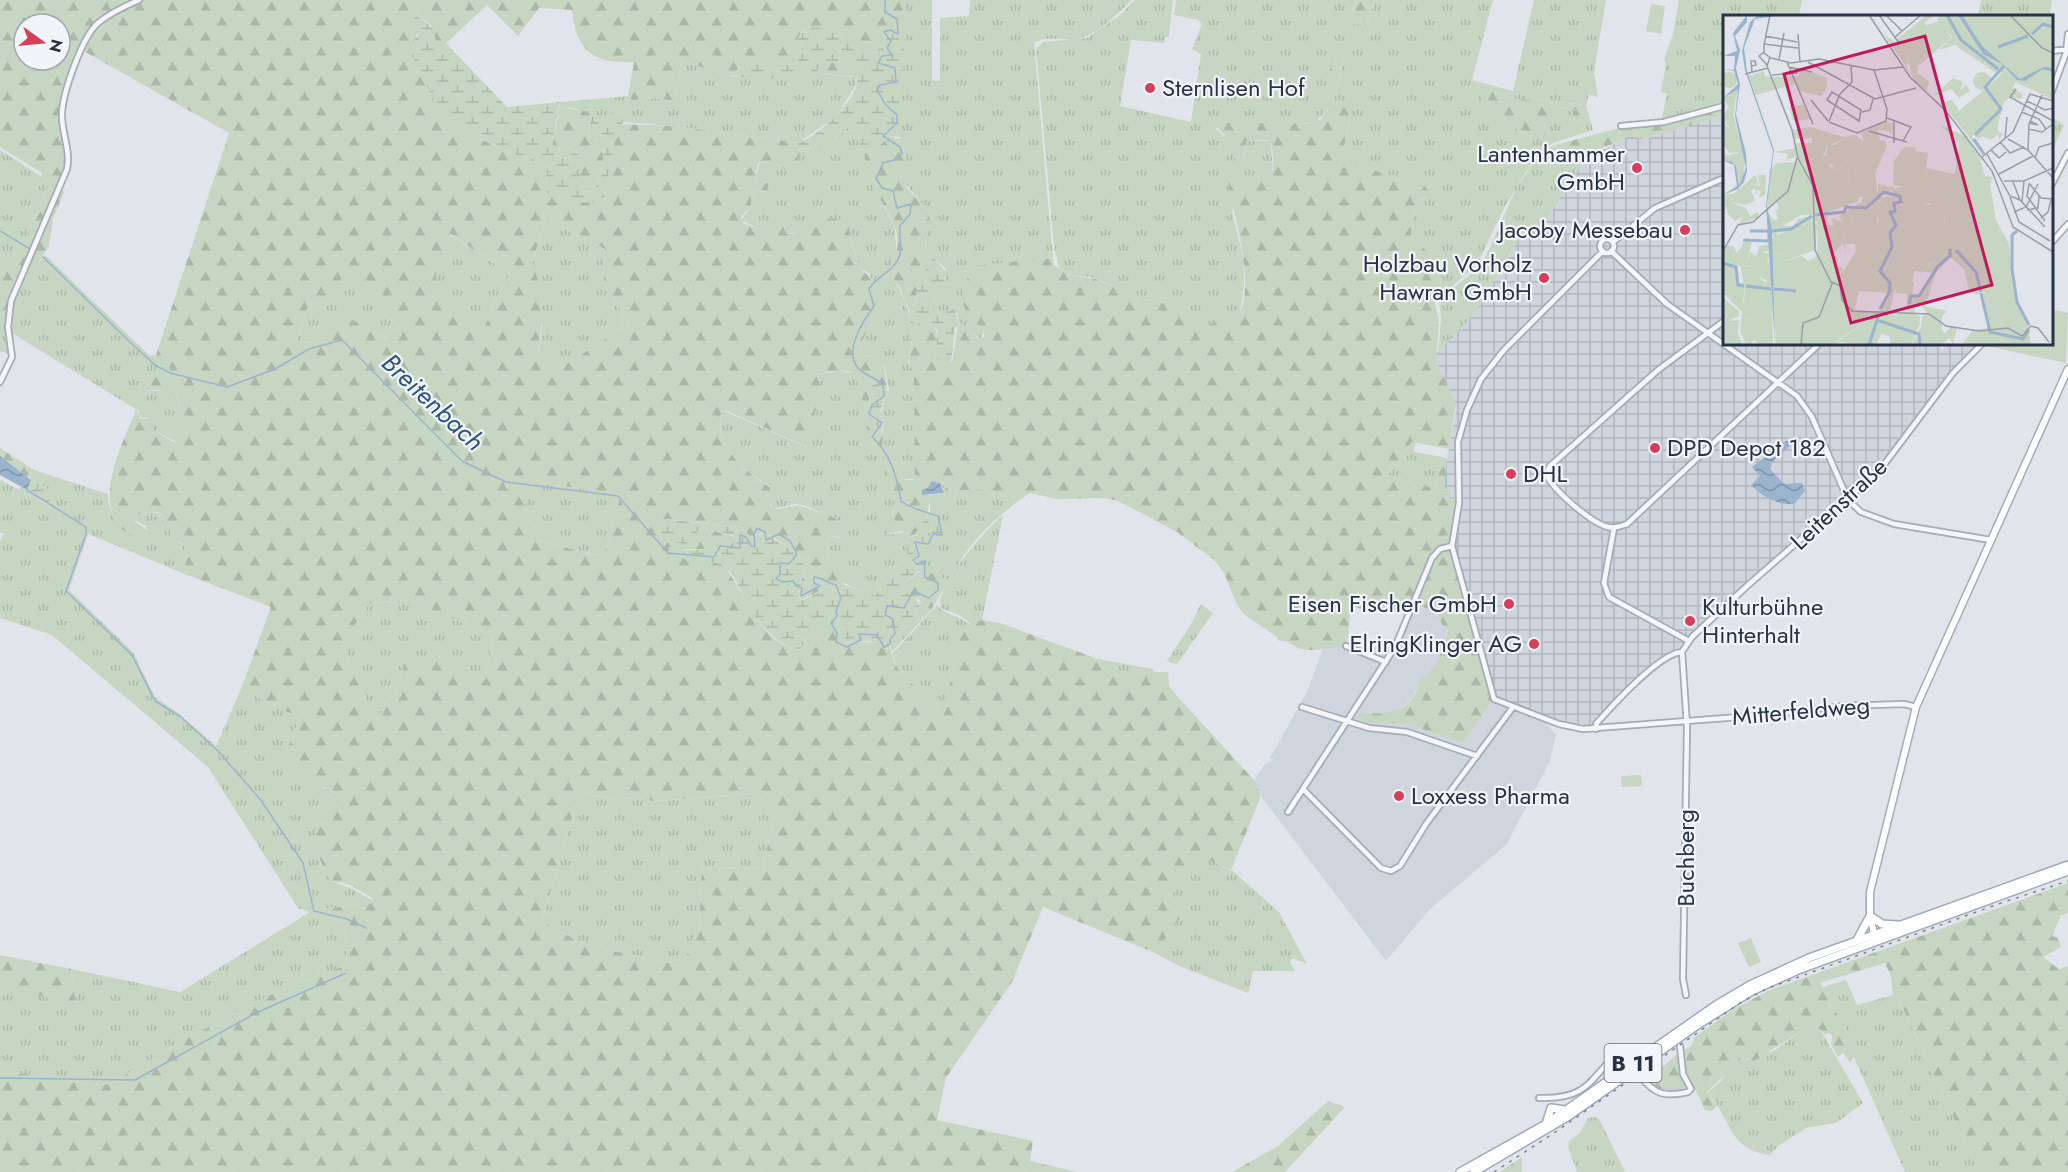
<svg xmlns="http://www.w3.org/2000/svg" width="2068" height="1172" font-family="Jost,sans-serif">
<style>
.built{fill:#cfd5dd}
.industrial{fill:url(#industrial-grid)}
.grass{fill:url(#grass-tufts);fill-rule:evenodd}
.forest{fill:url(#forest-firs);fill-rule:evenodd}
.wetland{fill:url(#wetland-marsh)}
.park{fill:#c7d6c2}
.water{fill:url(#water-waves)}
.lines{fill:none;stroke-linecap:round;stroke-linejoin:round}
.stream{stroke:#9ab4ce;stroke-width:1.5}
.street-casing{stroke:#a6acb6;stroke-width:8}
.secondary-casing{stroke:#a6acb6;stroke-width:9}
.primary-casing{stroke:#a0aab8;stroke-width:10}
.street{stroke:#f5f6f9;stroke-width:4.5}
.secondary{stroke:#fff;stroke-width:6}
.primary{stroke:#fff;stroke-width:7}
.rail{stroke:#798596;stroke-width:1.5;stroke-dasharray:3 6;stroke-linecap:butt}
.poi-dot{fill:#d93d58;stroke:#f1f4f8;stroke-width:2}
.labels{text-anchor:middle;stroke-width:4.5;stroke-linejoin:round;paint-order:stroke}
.shield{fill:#f1f4f8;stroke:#646d7b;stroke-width:1.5}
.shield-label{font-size:22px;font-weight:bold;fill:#283345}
.poi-label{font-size:24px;fill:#283345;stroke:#f1f4f8;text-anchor:start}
.street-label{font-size:24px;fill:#283345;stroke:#f1f4f8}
.water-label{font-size:26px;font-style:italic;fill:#2e537c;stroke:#f1f4f8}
.inset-river{fill:none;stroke:#9ab4ce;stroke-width:3}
.inset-road{fill:none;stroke:#979ea9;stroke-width:1.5}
.view{fill:#c2185b;fill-opacity:0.15;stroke:#c2185b;stroke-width:3}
.inset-edge{fill:none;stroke:#283345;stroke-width:3}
</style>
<defs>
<pattern id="industrial-grid" width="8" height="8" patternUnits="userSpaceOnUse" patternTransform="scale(1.5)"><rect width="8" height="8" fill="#cfd5dd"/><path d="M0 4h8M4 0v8" fill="none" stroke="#b2b7bf"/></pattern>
<pattern id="grass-tufts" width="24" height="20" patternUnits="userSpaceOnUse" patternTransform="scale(1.5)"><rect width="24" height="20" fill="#c7d6c2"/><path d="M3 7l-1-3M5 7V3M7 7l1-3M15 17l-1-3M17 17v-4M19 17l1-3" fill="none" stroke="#abb8a8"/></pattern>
<pattern id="forest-firs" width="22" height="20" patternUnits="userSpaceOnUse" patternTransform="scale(1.5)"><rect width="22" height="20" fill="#c7d6c2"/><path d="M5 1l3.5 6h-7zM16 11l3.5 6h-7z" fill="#abb8a8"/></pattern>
<pattern id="wetland-marsh" width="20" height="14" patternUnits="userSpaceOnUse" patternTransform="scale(1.5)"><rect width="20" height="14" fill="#c7d6c2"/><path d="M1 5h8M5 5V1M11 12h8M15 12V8" fill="none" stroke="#abb8a8"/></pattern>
<pattern id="water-waves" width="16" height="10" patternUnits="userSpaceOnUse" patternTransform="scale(1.5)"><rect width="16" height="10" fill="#9ab4ce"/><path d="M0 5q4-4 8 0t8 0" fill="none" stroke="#7e93a9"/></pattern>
</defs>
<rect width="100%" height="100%" fill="#e1e5eb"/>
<!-- built -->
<path class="built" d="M1413 604 1437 611 1443 625 1448 628 1442 653 1433 669 1426 676 1420 675V683L1411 700 1400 709 1385 715 1361 712 1357 720 1408 724 1463 744 1494 699 1541 717 1556 735 1550 761 1507 844 1429 910 1386 961 1260 795 1254 780 1265 764 1273 760 1270 758 1308 690 1323 648 1347 645 1362 648 1363 645 1391 649Z"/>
<!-- industrial -->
<path class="industrial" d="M1724 115V344H1933L1943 350 1947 344H1976L1853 498 1590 726 1525 714 1495 695 1460 569 1451 527 1458 498 1450 499V490L1443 488 1442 485 1456 411 1455 402 1436 362V354L1479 308 1520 236 1534 239 1589 153 1605 149 1629 136 1646 139Z"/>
<!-- grass -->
<path class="grass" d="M905 0H932V80L940 81V18L969 16 970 0H1132C1117 14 1098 35 1077 39 1063 41 1046 35 1034 43L1053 258 1039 259 968 283 962 304 984 331 981 339 960 324 957 313H930L932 300 946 278V269L926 251 925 231 930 226 926 209 904 182 905 157 899 134Z
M1135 0H1173L1169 37H1165L1164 43 1131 40 1120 106 1191 122 1201 54 1192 49 1202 24 1198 20 1174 15 1176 0H1356L1353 11 1367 24 1375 0H1493L1472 80 1513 91 1534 0H1606L1594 72 1598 97 1589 94 1586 105 1558 102 1557 108 1576 109 1574 121 1590 119 1593 130 1553 143 1539 153 1505 206 1478 263 1446 292 1428 265 1424 248 1411 239V222L1420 198 1425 199 1415 182 1373 170 1346 154 1344 147 1351 114 1329 108 1315 123 1215 128C1227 136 1234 148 1244 158L1246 141H1271L1273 181 1272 184 1253 178 1232 212C1243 255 1249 272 1239 316L1235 320 1219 318 1205 331C1178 298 1167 308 1132 295 1119 291 1107 282 1094 278 1081 275 1069 278 1059 268L1054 247 1036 49 1043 42 1087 38 1119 16ZM1334 58H1344L1337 87ZM1494 92 1517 99 1553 101 1542 135C1516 135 1515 124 1496 119L1490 107 1481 103Z
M1679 0H1802L1799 16H1724V106L1665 122 1662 118 1667 94 1661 92 1666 64 1664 59 1673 34Z
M1981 0H2052L2050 16H1978Z
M681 61 731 76 756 79 817 71 819 74 854 77 857 83 837 116 798 143 674 126 623 122 620 110C612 113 604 117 595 116 586 114 572 103 559 110L560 102 628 96 632 100 656 98 675 101Z
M2052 117 2064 125 2052 151Z
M1619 128H1637L1635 137 1629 136 1618 142Z
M852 129 865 153 872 185 894 224 897 253 888 272C909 298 917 331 908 364L914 368 915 372V479H904L893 456 885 460 895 494 892 516 896 520 885 535 905 532 908 535 907 557 875 596C843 585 823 575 828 536L840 538 837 518C823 517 809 504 795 504 786 505 781 510 772 507L769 501 770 486C744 472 712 443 722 410L806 447 820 392 819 375 840 370 855 374 857 377 873 445 882 451 883 420 880 414 889 390 884 365 874 357 860 354C862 332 875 324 877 303 877 295 872 283 870 274L859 268 848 224 786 234 784 225 766 226 764 231 761 230 741 220 751 207V196L754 192H766L755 180 760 162 780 165 794 175 800 151 823 144Z
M1555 145 1558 150H1587L1589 153 1534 240 1520 236 1479 308 1438 353 1441 318 1439 301C1452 286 1472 277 1483 260 1505 226 1515 164 1555 145Z
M0 150 50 182 24 246 12 255 0 286Z
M546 219 605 249 604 281 629 324 562 367 538 355 542 327 532 262Z
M448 233 510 274 498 294 482 334 430 295Z
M45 255 150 356 156 355 157 360 170 368 169 375 152 372 144 391H171L176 393 183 423 177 442 154 431 147 418 139 417V411L10 332V309L30 258 39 262Z
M347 270 380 287 375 303 397 326 389 339 349 319C333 332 318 348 297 341L309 302 324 304Z
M0 319 6 321 10 355 0 351Z
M1412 442H1415L1414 452 1443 457 1435 488 1387 476Z
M34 470 108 494C108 517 122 529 140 540L149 535 146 526 132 519 133 516C165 506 166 517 179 543L185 544 184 558 190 576 88 534 69 590 133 652 155 697 178 713 216 746 241 689 300 718 286 752 322 787 345 797 317 838 320 863 331 881 353 889 372 900 371 904 318 909 317 913 344 922 347 965 272 994 193 1035 110 1084C73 1088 37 1069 0 1074V984L76 1004 71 969 180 992 310 912 298 908 208 767 52 635 0 618V542L3 534 0 532V480L47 504 53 493 30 476Z
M932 481H940L945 487 959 491 978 489 1022 498C989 524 969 543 949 580L923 571 924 563 913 562 919 556 915 542H923L928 532 941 535 939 517 930 512V495L942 494 944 489 940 483Z
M533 482 621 494 603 557 540 541 523 512Z
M1003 515 982 620 971 624 961 616 941 608C933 588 987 528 1003 515Z
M410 600 493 636 485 680 435 654 406 659 396 691 377 719 367 704 342 643 370 603Z
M919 602 926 604 931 610 892 652 890 645C898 636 919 614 919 602Z
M1201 604 1213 613 1180 660 1176 664 1167 661 1190 626Z
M937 605C944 615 960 615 970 625L962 626 960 633 955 636 951 649 955 657 943 718 896 666 893 653Z
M1098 659 1153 669 1155 674 1142 672 1131 680H1125L1116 672 1100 667Z
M758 793 774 817 763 868 702 867 699 928 682 966 595 947 579 942 542 921 579 794 656 801Z
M1199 855 1234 872 1279 912 1307 964 1293 958 1290 962 1295 971H1253L1248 993 1177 965 1155 953 1181 917 1166 903Z
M1846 980 1857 1005 1893 995 1898 998 1979 1172H1905L1856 1062 1845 1027 1837 1025C1828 1013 1831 999 1823 987Z
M1820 1029 1863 1103 1836 1123 1806 1128 1778 1146 1770 1155C1726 1149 1732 1117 1707 1093L1721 1081 1733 1062 1740 1057 1744 1061 1775 1050 1800 1032Z
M1595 1117 1599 1119 1625 1172H1577L1568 1147 1569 1141 1579 1134 1588 1118Z"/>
<!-- forest -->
<path class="forest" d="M0 0H905V35C881 33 887 37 876 54L859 47 841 34 804 29 795 42 801 48 797 65C776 64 746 57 731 76L681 61 675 101 656 98 632 100 628 96 634 62C593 64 576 51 572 10L539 8 518 36 487 5 438 51 431 25 417 14 413 20 418 30 416 37 468 134 546 167 547 193 604 201 614 143 621 124 674 126 798 143 800 151 794 176 790 175 780 165 760 162 758 164 755 180 768 183 767 191 754 192 751 196V207L741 217 743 223 764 231 766 226 783 224 786 234C802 235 804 224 817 218L839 219 848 224 859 268 874 280C875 289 879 301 877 309 873 329 862 330 860 354L877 358 883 362 888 393 875 383 872 385C867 398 870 414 875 427L881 428 883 435 882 451 873 445 857 377C847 366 831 371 819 375L820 392 807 447 729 412 722 410C711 443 745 472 770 487V506L778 509 799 505 845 522 842 537 828 536C825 560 829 564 847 578L843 583 845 585 840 592 829 586 802 600 798 594 805 568 797 553 772 536 762 533 751 537 740 527 666 519 664 541 686 543 702 527 735 537 733 549H679L681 558 723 564C745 591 758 643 799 650L811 633 830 623 846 630 843 643 888 642 896 666 943 718 955 657 951 649 955 635 960 633 962 626 982 620 1000 623 1098 659 1100 667 1116 672 1125 680H1131L1142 672H1168L1169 685 1175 694 1254 780 1260 795 1259 801 1231 870 1199 856 1166 903 1181 917 1155 953 1043 907 1012 982 946 1078 937 1120 1033 1141 1030 1161 1077 1172H0V1074C37 1069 73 1088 110 1084L193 1035 272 994 347 965 344 922 316 913 318 909 371 904 372 898 348 884 331 881C321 866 308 839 322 822 329 813 339 807 345 797L291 772 286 752 300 718 241 689 271 607 190 576 184 558V544L171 538C167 511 160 507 133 516L132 519 150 532 148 538 140 540C133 536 122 531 117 524 97 490 123 444 136 409L140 418 149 419 154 431 174 442H177C183 424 181 411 176 393L157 390 143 391 152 371 170 373V368L157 360 156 355 229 133 80 49 63 100 67 166 59 185 64 192 53 219 49 245 39 262 27 258 8 304 6 321 0 319V286L8 263 12 255 24 246 50 182 41 176 42 173 0 147ZM24 24H60V60H24ZM546 219 605 249 604 281 629 324 562 367 538 354 544 298 532 262ZM449 233 510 274 498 294 482 333 430 295ZM347 271 379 287 375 303 397 326 388 339 349 318C333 332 319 348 297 341L309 302 324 304ZM533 482 621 494 603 557 540 541 523 512ZM410 600 493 636 485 680 435 654 406 659 396 691 377 719 367 704 342 643 370 603ZM758 793 774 817 763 868 702 867 699 928 682 966 595 947 579 942 542 921 579 794 656 801Z
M1356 0H1375L1366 26 1351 24Z
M1344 57 1336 91 1326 85 1333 59Z
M856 61 860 62 851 76 819 74 817 71 821 63Z
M1489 91 1517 99 1554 101 1542 135 1536 138 1493 118 1490 107 1481 103 1483 93Z
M1557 102 1586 105 1590 119 1574 121 1573 114 1576 109 1557 108Z
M1343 107 1351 113 1344 147 1346 154 1373 170 1421 183 1430 192 1429 198H1420L1411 222V239L1424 248 1431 257 1428 265 1446 292 1435 303 1439 320 1436 362 1456 403 1449 449 1412 442 1387 476 1435 488 1443 457 1447 458 1443 488 1450 490V499L1458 498 1451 524 1452 546 1494 699 1463 744 1408 724 1364 722 1355 718 1361 712C1390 717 1418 710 1420 675L1426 676C1439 663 1445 646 1448 628L1443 626 1436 611 1413 604 1409 614 1381 608 1376 613 1351 606 1347 645C1333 647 1316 652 1302 649 1292 647 1289 639 1279 641L1277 637 1246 616 1237 605 1224 573 1214 560 1177 532 1118 501 1105 498 1057 499 1030 493 1022 498 978 489 959 491 945 487 940 481H934L922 495H930C929 510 926 533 908 537L907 533 901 531 884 535 895 520 892 516 895 494 885 459 893 456 905 480H913L915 477 914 368 908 367 912 343 911 330 926 316C941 329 938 341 935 359L952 362 958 325 963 324 978 338 984 337V331L967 313 961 300 971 266 1053 258 1054 265 1069 275 1096 279 1137 297 1178 307 1190 313 1205 330 1219 317 1235 320C1259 294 1233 214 1228 181L1250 176 1272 184 1273 158 1271 141 1267 140 1246 141 1243 160 1235 159 1225 135 1212 122 1307 124 1320 120 1329 108Z
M565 108 591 112 588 136 604 145 603 166 594 192 579 191 577 152 552 146 559 110Z
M1724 108V115L1646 139 1635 137 1637 128 1669 123Z
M1619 128 1618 142 1589 153 1587 150H1559L1555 145Z
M888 136 901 139 905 157 906 187 926 209 931 222C927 235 919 245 933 257L918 284 914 309 909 310 900 288 888 272C891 265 896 258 897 250 903 212 860 190 865 153L877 149Z
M0 448 34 470 28 478 0 456Z
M922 570 949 580 931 610 914 596 904 592 902 585Z
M2068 883V913L2061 915 2052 936 2058 938 2061 947 2043 957 2059 969 2068 966V1172H1979L1898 998 1893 995 1891 976 1885 963 1820 983 1828 994 1829 1009 1835 1010 1837 1014 1834 1021 1845 1026 1854 1055 1850 1062 1843 1053 1838 1057 1831 1044 1832 1036 1830 1033 1825 1034 1820 1029 1800 1032 1754 1061 1747 1058 1744 1062 1740 1058 1733 1061 1736 1069 1730 1076 1726 1074 1707 1092 1717 1106 1712 1111 1705 1110 1686 1070 1685 1050 1691 1046 1695 1037 1734 1009 1770 990Z
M0 955 71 969 76 1005 74 1006 0 984Z
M1679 1052 1687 1086 1679 1092H1659L1641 1075 1664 1066Z
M1328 1101 1345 1107 1285 1172H1232L1278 1146Z
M1522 1157V1172H1499L1501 1171Z"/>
<!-- wetland -->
<path class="wetland" d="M417 14 433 29 438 51 446 43 507 107 560 102 552 145 574 151 580 156 579 191 594 192 603 166 604 145 588 136 591 115 602 116 620 110 623 122 614 143 604 201 579 203 547 193 546 167 468 134 435 103 408 47 418 35 413 20Z
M808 25C819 30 831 30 841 34 854 40 862 49 876 54L887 34 905 35 900 137 888 136 877 149 865 153 851 129 823 144 800 151 798 143C817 137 857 101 857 80L851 76 859 62 821 63 817 71C790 78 759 83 732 75 746 57 777 64 797 65L801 48 795 42Z
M933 257 947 273 943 284 932 300 930 313 954 309 960 324 955 328 951 363 935 359 938 331 928 317 911 330 909 310 914 309 918 284Z
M875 383 888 393 880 410 883 422 881 428 874 426 870 413V387Z
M30 476 53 493 48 504 19 490 21 487 27 490Z
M930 512 939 517V523L943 533 941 535 928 532 923 542 915 543 919 556 913 561 917 564 924 561 923 571H919L902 585 904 592 915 596 919 606C912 621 902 633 890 645L888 642 882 644 868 641 843 643 846 630 830 623 811 633 799 650C766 643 747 605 735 579 732 573 727 569 723 564L667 557 669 547 688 550 733 548 734 536 702 527 686 544 664 541 660 535 662 519 740 527 751 537 765 533 797 553 805 568 798 594 800 599 804 600 829 586 840 592 845 585 875 596 907 557 908 537 914 536Z"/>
<!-- park -->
<path class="park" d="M1651 4 1665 6 1661 34 1646 31Z
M2052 309 2068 313 2066 363 1982 345 2052 344Z
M1641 775 1642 786 1622 787 1621 776Z
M1751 938 1761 962 1749 967 1738 943Z"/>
<!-- water -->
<path class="water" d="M1786 441H1790L1791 445 1772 462 1770 469 1784 484 1802 483 1805 491 1794 504C1777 505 1763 497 1751 485L1760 476 1752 467Z
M0 456 31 480 27 490 0 475Z
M932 481 940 483 944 493 922 495V490L928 488Z"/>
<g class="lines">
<!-- stream -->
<path class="stream" d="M0 231 30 249
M43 257 131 343 155 365 170 373 227 387 275 369 309 349 342 340 462 461 506 482 618 496 668 553 714 557 720 546 740 548V535L746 537 751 546 755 547 754 534 757 528 765 532 766 540 779 534 790 541 797 554 789 564 780 563V574L776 579 782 582 793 581 796 586 802 588 801 596 820 586 814 583V577C823 578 827 583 836 585L841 598 836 611 837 616 831 623 837 633 836 642 847 647 861 640 859 634 877 635 884 647 890 644V639L895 634 893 619 885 615 887 606 904 608 913 591 929 598 938 590V583L925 577 924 561 917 564 913 560 919 556 915 542 928 544 933 534 942 535 938 516C926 512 911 509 901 501 897 477 891 454 872 437L882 423 869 414 872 405 884 396 883 384C876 378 864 375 858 368 843 350 864 320 874 306L869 289C877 275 896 271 900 254 903 244 898 236 900 226L910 214 911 204 897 208 893 191 882 188 876 178 883 163 897 159 902 153 900 147 883 136 897 123V115L885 104 877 90 880 85 896 82 895 68 878 63 882 56 892 55 887 48 891 41 884 32 890 30 898 34 897 19 885 12V0
M27 490 86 527V534L66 591 132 655 155 701 181 717 218 751 260 799 303 863 314 911 347 919 366 928
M0 1078 135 1080 256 1013 346 973"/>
<!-- street casing -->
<g class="street-casing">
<path id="street" d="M2052 51 2068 49
M2052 91 2066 53 2068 34
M1621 126 1664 122 1724 106
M2052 184 2068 153
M1600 246a7 7 0 1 1 14 0a7 7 0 1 1-14 0Z
M1613 242 1655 208 1724 178
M2052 242 2068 224
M1603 251 1504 350 1481 379 1467 410 1458 442 1459 503 1452 546 1494 699 1559 724 1583 729 1765 715 1841 706 1904 704 1916 707
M1611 251 1667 304 1797 396 1812 417 1848 500 1861 512 1894 524 1991 540
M1724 321 1658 370 1550 466 1546 474C1553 490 1591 523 1608 527 1615 529 1621 526 1627 524L1819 344
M0 382 12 357 8 327 11 301 67 169C71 150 61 132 62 113 63 92 82 37 98 23 110 13 125 6 139 0
M1614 528 1604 583 1609 597 1689 641
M1346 646 1386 662
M1302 707 1369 728 1407 732 1477 756
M1596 729V724C1612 706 1660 653 1682 652
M1303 789 1381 868 1391 871 1400 866 1426 824 1513 707
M1288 812 1395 647 1432 558 1440 549 1452 546
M1686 995 1683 979 1687 726 1682 652 1692 637 1747 586 1880 470 1953 373 1982 344
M1640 1076C1655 1095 1665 1097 1688 1092L1691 1089 1683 1074 1680 1046
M1539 1098C1589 1100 1590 1078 1622 1048L1629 1060"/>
</g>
<!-- secondary casing -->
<g class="secondary-casing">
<path id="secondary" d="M1875 938 1870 916V892L1916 707 2068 369"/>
</g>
<!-- primary casing -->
<g class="primary-casing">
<path id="primary" d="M1857 940 1870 916 1882 924 1898 925
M1546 1124 1551 1108 1565 1110
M1460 1172 1546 1124 1716 1005 1750 985 1809 958 2068 865
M1474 1172 1569 1116 1699 1024 1752 991 1798 970 2068 871"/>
</g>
<!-- street -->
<use href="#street" class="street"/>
<!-- secondary -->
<use href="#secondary" class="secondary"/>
<!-- primary -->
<use href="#primary" class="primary"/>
<!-- rail -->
<path class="rail" d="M1494 1172 1554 1133 1740 1003 1766 989 1998 904 2068 881"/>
</g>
<!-- markers -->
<g class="poi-dot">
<circle cx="1150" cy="88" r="6"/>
<circle cx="1637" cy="168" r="6"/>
<circle cx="1685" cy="230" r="6"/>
<circle cx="1544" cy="278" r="6"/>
<circle cx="1655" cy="448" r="6"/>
<circle cx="1511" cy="474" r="6"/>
<circle cx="1509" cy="604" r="6"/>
<circle cx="1690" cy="621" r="6"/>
<circle cx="1534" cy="644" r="6"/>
<circle cx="1399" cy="796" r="6"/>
</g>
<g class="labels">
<!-- shield labels -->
<rect class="shield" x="1604.5" y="1044" width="57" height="38" rx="4.5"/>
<g class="shield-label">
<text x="1633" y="1071">B 11</text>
</g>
<!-- poi labels -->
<g class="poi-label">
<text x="1162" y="96">Sternlisen Hof</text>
<text x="1625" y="162" text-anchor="end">Lantenhammer<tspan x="1625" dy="28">GmbH</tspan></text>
<text x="1673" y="238" text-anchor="end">Jacoby Messebau</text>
<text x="1532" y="272" text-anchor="end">Holzbau Vorholz<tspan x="1532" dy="28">Hawran GmbH</tspan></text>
<text x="1667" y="456">DPD Depot 182</text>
<text x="1523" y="482">DHL</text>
<text x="1497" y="612" text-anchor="end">Eisen Fischer GmbH</text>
<text x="1702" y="615">Kulturbühne<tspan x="1702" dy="28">Hinterhalt</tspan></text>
<text x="1522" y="652" text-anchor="end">ElringKlinger AG</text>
<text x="1411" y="804">Loxxess Pharma</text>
</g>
<!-- street labels -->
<g class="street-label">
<text transform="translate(1839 504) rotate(-43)" y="8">Leitenstraße</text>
<text transform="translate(1801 711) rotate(-5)" y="8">Mitterfeldweg</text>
<text transform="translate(1686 858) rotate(-90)" y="8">Buchberg</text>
</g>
<!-- water labels -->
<g class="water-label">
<text transform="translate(433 402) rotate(43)" y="9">Breitenbach</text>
</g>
</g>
<!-- overview -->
<g transform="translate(1723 15)">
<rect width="330" height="330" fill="#e1e5eb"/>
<path d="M224 17 228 23 188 57 186 47ZM41 56 42 61 50 62 76 61V56L89 57 104 63V73L98 81 76 76 72 69 33 80 26 61ZM250 66a9 9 0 1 1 18 0a9 9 0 1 1-18 0ZM-2 65a8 8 0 1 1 16 0a8 8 0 1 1-16 0ZM230 63 240 67 237 75 243 70 247 76 236 83 228 74 211 81ZM81 90 88 104 70 106 66 91ZM5 92 10 98 21 140 9 146 0 144V138L5 141 17 137 6 138 0 129V107L9 116 0 104ZM87 112 124 123 104 131 99 145 103 158 105 150 110 154 126 149 125 173 128 182 137 179 135 186 92 202V208L95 207 92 235 61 246 62 238 49 239V214V224L55 223 56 219 90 205 91 200H78L60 211H48L45 198 51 205 55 204 52 195 56 194 53 186 45 194V174L49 176 46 173V156L54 148 74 147 73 142 63 145 65 139 52 137 72 133V128H89V123L71 124 69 115ZM32 160 36 170 26 169 32 186 22 190 8 187 23 193 27 201 35 197 36 202 15 210 19 202 12 206 5 199 3 191 0 196V181L12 178ZM155 169 173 173 184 171 176 180 167 175 166 180H155ZM164 181 171 183V188L163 189 164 199 156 207 155 197 145 195 153 187 127 199 130 212 122 211 116 201 135 189 156 182 155 186ZM201 188 222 195 221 213H204ZM109 203 119 207 123 237 118 224H113ZM22 226H29L25 243 31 252 9 250 15 258V269L35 262 46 270 45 274 22 271 20 287 13 280 10 285 0 278V250L8 249 0 246V230L10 231 14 238ZM224 234 227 239 232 235 254 260 259 276 255 280 246 276 241 254 227 242 213 258 202 291 224 296 219 302V315L222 318 229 311 234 313 230 330 227 323 217 330H189L198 311 199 302 205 299 198 290 192 291 191 299 197 301V309L188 330H168L166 321 158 319 153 330 113 327 145 306 148 296H158L166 276 170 278 172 272 167 296 173 301 181 295 184 298V272L191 266 189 280 196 281 210 258 203 257 204 249H209L212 241 223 240ZM0 283 16 296V301L5 306 16 305 15 319 20 330 0 328ZM21 302 31 306 32 325 27 328 18 313Z" fill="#c7d6c2"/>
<path d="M204 0H211L201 8 204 10 214 7 216 0H233L330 57V85L293 67 290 72 300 80 298 84 288 82 281 87 274 114 280 120 276 124 275 119 268 125 259 121 256 124 252 121 278 94 264 73 280 57 273 58 232 30 216 35 229 22 224 17 183 50 187 57 196 51 194 58 206 66 204 76 193 67 161 19 177 31 174 24ZM239 0H330V53ZM15 73 12 87 11 100 0 83ZM262 74 276 93 249 122 259 139 218 87 229 85 236 96ZM11 101 22 142 21 162 16 171 13 151 0 145 21 140ZM163 106 170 108 169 121 166 116 155 115 157 126 162 125 164 131 152 159 155 180 163 184 138 188 140 182H136V179L128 182 125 173 126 149 110 154 109 149 104 150 107 154 103 158 97 143 103 141 105 130H111L130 119 140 126V120L136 119ZM217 110 242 121 256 141 262 161 270 162 267 170 273 205 286 229 294 288 305 309 308 330H238L250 315 265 313 261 283 254 260 232 235 227 240 224 234 221 242 212 241 211 248 204 249 203 257 192 256 185 279 172 278 174 272 170 278 136 276 131 297 158 296 147 298 145 306 113 326 117 330H53L49 239 63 238 62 246 79 241 85 246 94 241 95 207 90 205 54 218 56 223 51 225 48 211H70L75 204 103 198 105 210H110L113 224 118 223 119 229 110 239 115 244 113 249 120 254 117 258 120 257 133 236 132 229H122L121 223 119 207 130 211 127 199 153 187 145 194 155 196 154 208 164 199 163 189 171 187 174 192 168 194 167 202 173 210 172 203 180 191 176 180 183 172 170 170 171 146 181 132H193L192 136 205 138 203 153 232 159 236 128ZM201 188H207L209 195H222L221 213 204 212ZM35 160H43L42 180 36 183 38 176 34 175 33 180 32 173 26 176V169L37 171ZM47 229V236L39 237 47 239 44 247 48 249 50 330H35L31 322V306L22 302 18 313 30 330H23L17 315 19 297 0 278 9 285 12 279 21 287 22 271 45 273 43 265 35 262 21 268 17 251 31 252 25 244 27 237 34 241 36 231Z" fill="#c7d6c2" fill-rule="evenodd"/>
<path d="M161 177 176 180V188L180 191 171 211 167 198 174 192 171 183Z" fill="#c7d6c2"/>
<path d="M216 0H293L320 34 330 39V84L230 22Z" fill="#c7d6c2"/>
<path d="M24 0V7L12 21 17 35 13 53 17 69 13 99 23 139 24 156 21 167 15 174 0 180 14 171 11 150 0 145 9 147 13 151 16 171 23 153 12 101 15 74 0 83 15 69 11 56 0 54 11 55 12 41H0L14 36 10 18ZM35 0H60L32 4 21 33 24 56 51 135 44 190 49 215 52 330 43 190 50 136 22 55 19 36 27 7ZM235 0H239L259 31 297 64 321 52 330 53V57L320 54 302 66 294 65 279 49 260 39Z" fill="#9ab4ce"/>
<path class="inset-river" d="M224 0 238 25 275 54M309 19 320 9 330 12M275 32 305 21M252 120 278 94 262 72 281 51M251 124 261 139M92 200 121 197 123 192 143 193 161 177 177 181 178 187 171 188 172 196 167 197 173 210 167 218 169 232 157 256 167 268V276L157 294M49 216 68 214 89 201M294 216 289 220V254L294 287 306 310M20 225 46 226V216H27M233 235 253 257 258 277M0 248 13 252 15 270 21 271M23 271 48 274M51 274 73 276M258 278 267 317 300 324 306 315M186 289 188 281H196L215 251 227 241V234M154 305 196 319 197 330M146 330 156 299"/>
<path class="inset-road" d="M47 0 41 30V38L48 43 68 48 96 44 151 55 180 52M146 0 187 62 223 96 269 156 290 212 330 237M156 0 176 28M163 0 179 16M287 0 319 33 330 38M75 19 77 47M42 21 74 27M171 23 198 0M41 29 75 33M41 37 36 41 44 50M47 42 44 51 69 115 75 143 90 171 92 235 109 269 96 302 80 308 78 330M56 44 61 18M64 47 90 109M85 47 152 84 193 73M28 51 33 50 32 46H28L29 57M66 52 89 57M22 59 45 53M49 60 75 58M293 74 287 82 330 106M109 77 138 95 136 106 104 85ZM88 85 105 106M304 86 322 95 330 93M139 97 147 95 150 84M299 97 316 104 323 114M164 103 188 112 180 126M106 106 117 79 129 67 128 51M106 107 134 118 163 106 164 94 151 55M306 108 315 110 307 106M305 114 319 117 330 109M146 116 184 127M282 124 284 102M285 124 305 135 330 163M277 127 287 138 301 132M171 128V106M268 135 276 143 283 137M305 135 306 109 319 80M264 139 287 181 297 185 322 212M259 142 290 117 307 79 330 86M312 143 316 132 330 128M276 159 310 141M281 166H301L330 153M290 167 297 185M306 168 318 183 330 184M306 169 304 181 322 206M287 182 296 207 327 226M299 186 301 166M304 195 315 193 316 181M291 197 303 192 315 169M318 203 325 197 328 185M0 236 15 210 30 207 65 176 74 143M109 267 117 271 119 285 129 296 206 299 223 311 256 316 285 313 299 321 308 311 315 313 326 327M330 277V307"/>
<path class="view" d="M202 21 269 270 128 308 61 59Z"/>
<rect width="330" height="330" class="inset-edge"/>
</g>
<!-- north arrow -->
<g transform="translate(42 42) rotate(105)"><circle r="28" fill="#f1f4f8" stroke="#a1a7b0" stroke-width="1.5"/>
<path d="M0-4.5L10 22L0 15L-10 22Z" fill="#d93d58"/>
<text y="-9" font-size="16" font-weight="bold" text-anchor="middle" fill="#283345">N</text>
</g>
</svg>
